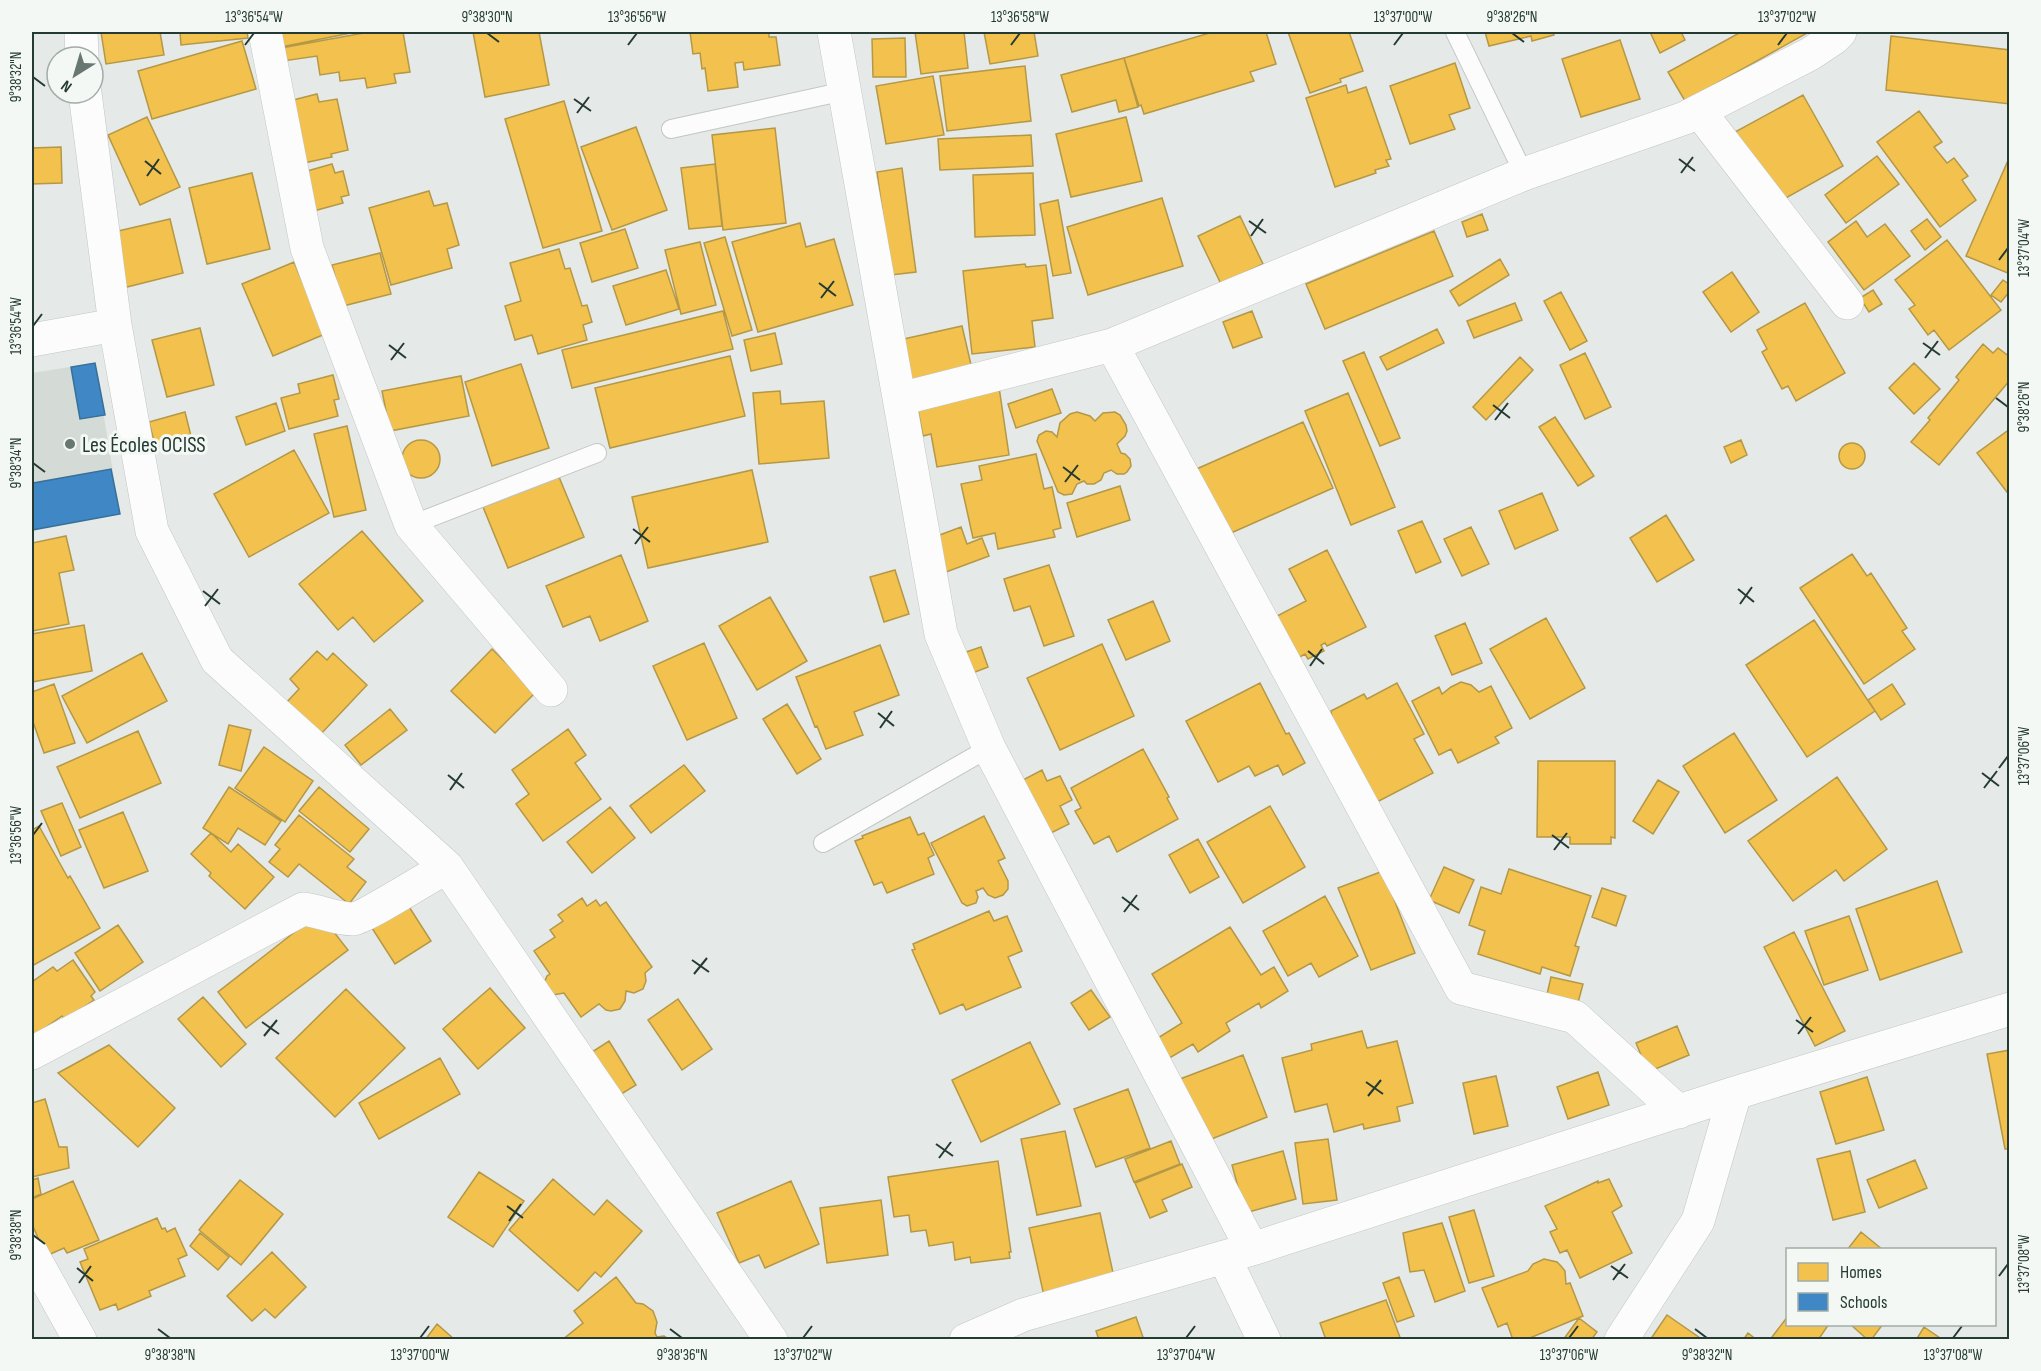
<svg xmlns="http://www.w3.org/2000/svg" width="2041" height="1371" font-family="'Sofia Sans Condensed',sans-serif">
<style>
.built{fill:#d4dad6}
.homes{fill:#f2c14e;stroke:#b49846;stroke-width:1.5}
.schools{fill:#3f88c5;stroke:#377199;stroke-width:1.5}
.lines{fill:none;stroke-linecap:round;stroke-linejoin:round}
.lane-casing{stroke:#c2c6c4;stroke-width:20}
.street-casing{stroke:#c2c6c4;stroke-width:34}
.lane{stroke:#fbfcfb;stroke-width:18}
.street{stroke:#fbfcfb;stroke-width:33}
.ticks{fill:none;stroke:#253a32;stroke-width:2}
.poi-dot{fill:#687771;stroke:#f3f8f5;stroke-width:2}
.labels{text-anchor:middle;stroke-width:6;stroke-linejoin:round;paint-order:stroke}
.poi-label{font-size:22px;fill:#253a32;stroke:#f3f8f5;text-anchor:start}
.neatline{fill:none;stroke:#253a32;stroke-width:2}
.ticks-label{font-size:15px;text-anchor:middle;fill:#253a32}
</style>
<rect width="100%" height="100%" fill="#e5e9e7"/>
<!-- built -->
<path class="built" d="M95 363 120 514 32 528V373Z"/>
<!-- homes -->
<path class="homes" d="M101 32H160L164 55 106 64Z
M180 32H247L248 38 181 45Z
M278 32H356L281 47Z
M369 32H403L410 72 394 74 396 83 367 88 365 78 340 81 339 72 320 75 317 56 283 61 281 48Z
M473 32H539L549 85 485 97Z
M690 32H769V37H776L780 65 744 70 743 62 735 63 738 87 708 91 705 68 702 69 700 53 693 54Z
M915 32H964L968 68 921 74Z
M984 32H1034L1038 56 990 64Z
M1213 32H1266L1276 64 1250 72 1254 81 1144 114 1141 105 1139 106 1124 58Z
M1288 32H1349L1363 71 1340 79 1341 82 1310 93Z
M1485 32H1553L1554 35 1532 41 1531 36 1489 46Z
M1650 32H1681L1685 40 1660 53Z
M1741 32H1809L1685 101 1668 72Z
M1891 36 2010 50V104L1886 90Z
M905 38 906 77H873L872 39Z
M1620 40 1640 99 1581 117 1562 59Z
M242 41 256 89 152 119 138 71Z
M1124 58 1138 107 1119 112 1116 100 1072 112 1061 75Z
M1455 63 1470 108 1449 115 1455 129 1410 144 1390 86Z
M1025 66 1031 121 947 131 940 76Z
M933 76 944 135 886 144 876 86Z
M1346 85 1348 93 1366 87 1391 159 1386 160 1389 166 1375 170 1376 173 1335 187 1306 98Z
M317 94 319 102 337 99 348 150 331 154 332 157 299 164 285 102Z
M1803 95 1843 166 1775 204 1735 132Z
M564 101 602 231 543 248 505 119Z
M1919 111 1942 142 1934 147 1947 163 1954 158 1968 176 1962 180 1976 200 1940 227 1877 142Z
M147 117 180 187 140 205 108 135Z
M1126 117 1142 181 1071 197 1056 134Z
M636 127 667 210 612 230 581 147Z
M775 128 786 223 723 230 712 135Z
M1031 135 1033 166 940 170 938 139Z
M61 147 62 183 32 184V148Z
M1877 156 1899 184 1846 223 1825 195Z
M2010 156V274L1966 256Z
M332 164 335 173 343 171 349 195 341 197 343 203 310 212 300 173Z
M715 164 722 226 689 229 681 168Z
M902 168 916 272 891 275 877 172Z
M252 173 270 249 207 264 189 188Z
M1033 173 1035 235 975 237 973 175Z
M429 191 434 206 447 203 459 245 447 249 452 268 391 285 369 208Z
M1162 198 1183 266 1088 295 1067 227Z
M1058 200 1071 273 1053 276 1040 204Z
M1482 214 1488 230 1467 237 1462 222Z
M1240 216 1263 264 1221 284 1198 236Z
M170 219 183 273 119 289 105 234Z
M1927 219 1941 237 1925 250 1911 231Z
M1856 221 1867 237 1885 224 1910 256 1864 290 1828 242Z
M800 223 806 247 834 239 853 305 758 332 732 242Z
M625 229 638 268 592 282 580 243Z
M1434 231 1453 276 1325 329 1306 284Z
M725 237 752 330 732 336 704 243Z
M1947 240 2001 310 1949 350 1934 330 1928 335 1909 309 1915 305 1895 280Z
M700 242 716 305 681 314 665 250Z
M559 249 565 269 570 268 582 306 587 305 592 322 583 325 587 340 538 354 532 335 515 340 505 306 521 301 510 263Z
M380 253 391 294 343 306 332 265Z
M1500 259 1509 275 1459 306 1450 291Z
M294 262 325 334 273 356 242 284Z
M1025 264 1026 267 1046 265 1053 318 1032 321 1035 347 972 354 963 271Z
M666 270 679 309 626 325 613 286Z
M1732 272 1759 312 1731 332 1703 292Z
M2003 280 2010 285V291L2001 302 1991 295Z
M1873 290 1882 304 1869 312 1860 298Z
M1561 292 1587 341 1570 350 1544 301Z
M1515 303 1522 320 1474 338 1467 321Z
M1805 303 1845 373 1796 401 1788 386 1782 389 1762 352 1767 349 1757 330Z
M723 311 733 349 572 388 562 350Z
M1252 311 1262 337 1233 348 1223 322Z
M962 326 972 369 909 383 899 340Z
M200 328 214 385 167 397 152 340Z
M1437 329 1444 343 1387 370 1380 357Z
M775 333 782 364 751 371 744 340Z
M1983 344 1993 353 1998 348 2010 357V380L1939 465 1911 442 1930 420 1928 418 1959 380 1956 377Z
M1364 352 1400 438 1380 446 1343 361Z
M1585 353 1611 407 1585 419 1560 365Z
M730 356 745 416 610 448 595 388Z
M1520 357 1533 370 1486 420 1473 407Z
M1914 363 1940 389 1914 414 1889 388Z
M521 364 549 448 492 466 465 382Z
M333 375 339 399 334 400 338 416 289 429 281 398 300 393 298 384Z
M461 376 469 416 390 431 382 391Z
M999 387 1009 455 937 467 931 434 923 436 916 400Z
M1052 389 1061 413 1016 428 1008 404Z
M780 391 781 404 824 401 829 458 759 464 753 393Z
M1348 393 1395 507 1351 525 1305 411Z
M276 403 285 431 246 445 236 417Z
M185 412 192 440 156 449 149 422Z
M1077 412 1090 416 1095 421 1103 413 1115 412 1120 415 1126 425 1127 431 1125 436 1117 444 1121 453 1125 454 1130 459 1131 466 1127 472 1124 474H1117L1111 470 1104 473 1101 480 1094 484H1087L1084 481 1077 484 1072 494 1064 495 1058 492 1037 441 1039 435 1046 431 1052 432 1057 437 1060 423 1070 414Z
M1555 417 1594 476 1578 486 1539 427Z
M1303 422 1333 488 1222 537 1192 471Z
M347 426 366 510 334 517 314 434Z
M2010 429V496L1977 453Z
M1741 440 1747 455 1731 463 1724 447Z
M402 459a19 19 0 1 1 38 0a19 19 0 1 1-38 0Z
M1839 456a13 13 0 1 1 26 0a13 13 0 1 1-26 0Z
M294 450 329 513 249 557 214 494Z
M1036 454 1044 489 1052 487 1061 528 1053 530 1055 537 998 549 995 533 973 538 961 484 982 480 979 466Z
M752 470 768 542 648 568 632 497Z
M559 477 584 537 508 568 483 507Z
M1120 486 1130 520 1077 537 1067 503Z
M1542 493 1558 530 1515 549 1499 511Z
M1666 515 1694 560 1657 582 1630 538Z
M1422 521 1441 562 1416 573 1398 531Z
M961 527 967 544 982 538 989 556 938 575 929 539Z
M1471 527 1489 564 1462 576 1444 539Z
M362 531 423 601 374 642 353 617 338 630 299 584Z
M66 536 74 570 59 573 69 624 32 631V543Z
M1327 550 1366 627 1327 646 1325 643 1321 645 1324 651 1308 659 1305 654 1298 658 1277 616 1306 601 1289 569Z
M1852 554 1867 576 1871 573 1907 628 1902 631 1915 649 1864 684 1800 588Z
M621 555 648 621 600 641 590 616 563 627 546 586Z
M1049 565 1074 636 1044 646 1030 606 1014 611 1004 579Z
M895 570 909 614 884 622 870 577Z
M770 597 807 661 757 690 719 626Z
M1153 601 1170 641 1126 660 1108 620Z
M1546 618 1585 688 1530 719 1490 649Z
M1814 620 1875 711 1807 757 1746 665Z
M1465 623 1482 663 1452 675 1435 636Z
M84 625 92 671 32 682V634Z
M704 643 737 718 687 740 653 666Z
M1102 644 1134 716 1060 750 1027 678Z
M880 645 899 695 854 712 863 735 826 749 817 726 815 727 796 677Z
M981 647 988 667 970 674 963 653Z
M492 649 536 692 495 733 451 691Z
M317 651 327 660 333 653 367 685 319 736 285 704 299 689 290 679Z
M142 653 167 701 87 743 62 696Z
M1461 682 1471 685 1479 692 1491 686 1512 728 1495 737 1499 743 1458 763 1451 749 1439 755 1412 701 1439 687 1442 694 1451 687Z
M1260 683 1286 734 1289 733 1305 763 1283 775 1278 765 1255 776 1249 766 1218 782 1186 721Z
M1397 683 1424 734 1414 739 1433 773 1375 803 1334 731 1331 711 1364 694 1367 699Z
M54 684 75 743 44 753 32 719V692Z
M1892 684 1905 704 1881 720 1868 700Z
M787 704 821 759 797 774 763 719Z
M390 709 407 730 361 765 345 745Z
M229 725 251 730 241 771 219 765Z
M568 729 586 755 575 763 601 799 543 841 516 804 529 794 512 770Z
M138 731 161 783 80 818 57 767Z
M1734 733 1777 800 1725 833 1683 766Z
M264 747 313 781 285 822 235 788Z
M1143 749 1169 797 1167 798 1178 819 1117 852 1109 836 1094 844 1075 811 1081 808 1071 788Z
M1538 761H1615V838L1611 837V844H1570V837H1537Z
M684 765 705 791 651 833 630 806Z
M1042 770 1047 781 1060 776 1072 800 1060 806 1069 824 1045 836 1019 782Z
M1837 777 1887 849 1844 881 1836 870 1793 901 1748 841Z
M1658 780 1679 792 1653 834 1633 821Z
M229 787 281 821 265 845 238 828 228 844 203 828Z
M319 787 369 829 350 852 299 811Z
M62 803 81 847 61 856 41 811Z
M1270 806 1305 867 1243 903 1207 842Z
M610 807 635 838 592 873 567 842Z
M123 812 148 871 104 888 79 830Z
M299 815 354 859 347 867 366 882 349 904 299 864 288 877 269 862 280 849 275 845Z
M984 816 1005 858 998 861 1008 881V889L1003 895 995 898 988 895 983 888 976 891 978 897 976 903 967 906 962 903 931 843Z
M910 817 918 835 924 833 934 855 928 858 934 874 887 893 882 882 874 885 855 841 863 838 862 836Z
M39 826 68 878 70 876 100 928 32 966V830Z
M211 833 231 852 238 844 274 877 245 909 209 876 211 873 191 854Z
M1198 839 1219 877 1190 893 1169 855Z
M1444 867 1474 880 1459 913 1429 900Z
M1509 869 1591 896 1575 946 1579 947 1570 976 1542 967 1540 974 1478 954 1485 931 1469 925 1481 887 1501 894Z
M1383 871 1415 953 1371 970 1338 888Z
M1937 881 1962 952 1880 980 1856 909Z
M1602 888 1626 896 1616 926 1592 917Z
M1325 896 1358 956 1319 977 1311 963 1288 976 1263 931Z
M582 898 587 906 596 900 600 906 606 902 652 967 645 973 646 981 643 989 634 993 626 991 625 1001 620 1009 611 1011 606 1010 599 1004 581 1017 564 993 553 995 544 983 547 976 550 974 534 951 555 937 550 930 563 921 558 915Z
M406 902 431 941 395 964 370 925Z
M989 911 994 921 1007 916 1022 951 1008 957 1021 987 966 1010 963 1004 940 1014 912 950 915 949 913 944Z
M319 913 348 950 246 1028 218 992Z
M1849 916 1868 970 1824 985 1805 931Z
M118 925 143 962 100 991 75 953Z
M1230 927 1261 975 1274 967 1288 991 1261 1008 1259 1003 1226 1023 1230 1031 1198 1052 1193 1044 1166 1060 1153 1041 1182 1023 1152 974Z
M1794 932 1845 1031 1815 1046 1764 947Z
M73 960 95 992 91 996 94 1000 65 1020 62 1016 32 1037V982L53 967 57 971Z
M1551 977 1583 984 1576 1010 1545 1003Z
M490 988 525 1028 478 1069 443 1029Z
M346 989 405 1048 335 1117 276 1058Z
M1091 990 1110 1017 1089 1030 1071 1003Z
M203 997 246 1044 221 1067 178 1019Z
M678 999 712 1049 682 1070 648 1020Z
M1677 1026 1689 1055 1648 1072 1636 1043Z
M1362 1031 1367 1048 1397 1041 1413 1103 1397 1107 1400 1121 1364 1129 1363 1124 1334 1132 1327 1104 1295 1112 1282 1058 1312 1050 1311 1044Z
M609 1041 636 1085 618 1096 592 1052Z
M1030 1042 1060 1104 981 1142 952 1080Z
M109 1045 175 1108 138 1147 58 1073Z
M2010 1050V1149H2005L1987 1054Z
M1243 1055 1267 1117 1204 1142 1180 1079Z
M440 1058 460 1094 379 1139 359 1103Z
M1598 1072 1609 1105 1568 1119 1557 1087Z
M1496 1076 1508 1126 1474 1134 1463 1083Z
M1867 1077 1884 1130 1836 1144 1820 1092Z
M1128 1089 1150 1148 1096 1167 1074 1109Z
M45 1099 59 1147H67L69 1168 32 1177V1103Z
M1065 1131 1081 1206 1037 1215 1021 1139Z
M1328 1139 1337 1200 1303 1204 1295 1143Z
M1171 1141 1180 1164 1134 1182 1125 1159Z
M1283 1151 1296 1199 1245 1213 1232 1165Z
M1850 1151 1865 1212 1833 1220 1817 1159Z
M1915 1160 1927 1188 1879 1208 1867 1180Z
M998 1161 1011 1252H1009L1010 1258 971 1263 970 1257 955 1260 953 1242 929 1246 926 1230 911 1232 909 1215 894 1217 888 1177Z
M1182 1164 1192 1187 1162 1200 1167 1211 1150 1218 1135 1183Z
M479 1172 524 1201 493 1247 448 1217Z
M38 1178 41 1194 32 1198V1180Z
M553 1179 594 1215 607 1200 642 1231 601 1277 595 1272 578 1291 509 1230Z
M1609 1179 1622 1206 1612 1212 1632 1253 1580 1278 1567 1250 1560 1253 1550 1232 1557 1229 1545 1206 1598 1181V1183Z
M240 1180 283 1214 241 1265 199 1230Z
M73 1181 99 1240 67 1253 64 1248 46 1256 32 1224V1199Z
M791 1181 819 1244 765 1268 759 1255 739 1263 717 1213Z
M881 1200 888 1255 827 1263 820 1208Z
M1474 1210 1494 1276 1469 1283 1449 1217Z
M1100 1213 1115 1282 1044 1296 1029 1228Z
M157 1218 162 1229 165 1228 167 1232 175 1228 187 1255 178 1259 185 1276 149 1291 151 1296 118 1310 116 1304 100 1310 80 1262 88 1259 84 1249Z
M1442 1223 1465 1291 1435 1302 1424 1270 1410 1272 1403 1233Z
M1861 1232 1883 1250H1847Z
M200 1233 229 1257 218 1270 190 1246Z
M272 1252 306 1287 275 1318 265 1309 252 1321 227 1296Z
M1544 1259 1557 1262 1561 1266 1565 1271 1566 1284 1570 1283 1583 1316 1525 1340H1513L1507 1323 1498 1327 1482 1288 1528 1271 1533 1264Z
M616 1277 636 1303 643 1304 653 1311 657 1322 655 1333 657 1337 664 1336 670 1340H562L583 1323 574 1311Z
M1399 1277 1414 1316 1397 1322 1383 1283Z
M1386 1300 1401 1340H1326L1320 1323Z
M1667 1315 1703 1340H1650Z
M1788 1316V1324H1829L1818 1340H1775L1772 1337Z
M1136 1317 1144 1340H1099L1096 1331Z
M1579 1318 1597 1332 1591 1340H1563Z
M437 1324 455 1340H425Z
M1850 1324H1883L1871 1340H1868Z
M1924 1327 1943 1340H1916Z
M1748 1333 1757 1340H1743Z"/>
<!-- schools -->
<path class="schools" d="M95 363 105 415 80 419 71 367Z
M111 469 120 514 32 530V476L33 483Z"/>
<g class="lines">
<!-- lane casing -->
<g class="lane-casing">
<path id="lane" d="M1455 32 1524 174
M671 129 845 91
M411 525 597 453
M823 843 989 748"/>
</g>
<!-- street casing -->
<g class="street-casing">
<path id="street" d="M81 32 82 57
M265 32 307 248 411 525 551 690
M834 32 941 634 989 748 1252 1249
M85 93 115 325 152 531 217 660 447 867 771 1340
M1699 111 1847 303
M32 340 115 325
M1112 345 1461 988 1575 1017 1679 1112
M900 399 1112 345 1524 174 1685 118 1810 54 1834 38 1840 32
M32 1053 303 909C321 911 335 919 353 919 364 918 432 875 447 867
M32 1254 80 1340
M1224 1257 1264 1340
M966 1340 1023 1315 1252 1249 1735 1093 2010 1009
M1621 1340 1698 1221 1735 1093"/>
</g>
<!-- lane -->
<use href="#lane" class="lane"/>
<!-- street -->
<use href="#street" class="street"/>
</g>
<!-- ticks -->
<path class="ticks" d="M487 33 499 42M1512 33 1524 42M245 45 254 33M628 45 637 33M1011 45 1020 33M1394 45 1403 33M1778 45 1787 33M33 77 45 86M574 99 591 111M577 113 589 97M1679 159 1695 171M145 161 161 174M1681 173 1693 157M147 176 159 159M1249 221 1266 233M1251 236 1263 219M1999 260 2008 248M819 283 836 296M821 298 834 281M33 326 42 314M1923 343 1940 355M389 345 406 358M1925 358 1938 341M391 360 404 343M1996 398 2008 407M1493 405 1510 418M1495 420 1508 403M33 463 45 472M1063 467 1080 480M1065 482 1078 465M633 529 650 542M635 544 648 527M1738 589 1754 602M203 591 220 604M1740 604 1752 587M205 606 218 589M1308 651 1324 664M1310 666 1322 649M878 713 894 726M880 728 892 711M1999 768 2008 756M1982 773 1999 786M448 775 464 788M1984 788 1997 771M450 790 462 773M33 835 42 823M1552 835 1569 848M1554 850 1567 833M1122 897 1139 910M1124 912 1137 895M692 960 709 972M694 974 707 958M1796 1020 1813 1032M262 1022 279 1034M1798 1034 1811 1017M264 1036 277 1020M1366 1082 1383 1094M1368 1096 1381 1080M936 1144 953 1156M939 1158 951 1142M507 1206 523 1218M509 1221 521 1204M33 1235 45 1244M1611 1266 1628 1278M77 1268 93 1281M1999 1276 2008 1264M1613 1280 1625 1264M79 1283 91 1266M158 1329 170 1338M670 1329 682 1338M1695 1329 1707 1338M420 1338 429 1326M803 1338 812 1326M1186 1338 1195 1326M1569 1338 1578 1326M1953 1338 1962 1326"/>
<!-- markers -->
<circle class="poi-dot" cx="70" cy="444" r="6"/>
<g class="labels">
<!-- poi labels -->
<g class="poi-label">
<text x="82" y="452">Les Écoles OCISS</text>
</g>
</g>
<!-- border -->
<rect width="2041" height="1371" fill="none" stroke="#f3f8f5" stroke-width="66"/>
<!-- legend -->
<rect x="1786" y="1248" width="210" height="78" fill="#f3f8f5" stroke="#a1aca7" stroke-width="1.5"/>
<rect x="1798" y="1263" width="30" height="18" fill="#f2c14e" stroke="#a1aca7" stroke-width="1.5"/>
<text x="1840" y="1278" font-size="18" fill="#253a32">Homes</text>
<rect x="1798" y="1293" width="30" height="18" fill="#3f88c5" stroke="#a1aca7" stroke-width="1.5"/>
<text x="1840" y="1308" font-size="18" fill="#253a32">Schools</text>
<!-- north arrow -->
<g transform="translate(75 75) rotate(217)"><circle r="28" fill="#f3f8f5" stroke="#a1aca7" stroke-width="1.5"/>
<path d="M0-4.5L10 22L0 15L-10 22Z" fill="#687771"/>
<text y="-9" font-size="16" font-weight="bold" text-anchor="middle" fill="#253a32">N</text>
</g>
<rect x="33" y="33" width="1975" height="1305" class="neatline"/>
<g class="ticks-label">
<text x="254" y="22">13°36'54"W</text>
<text x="487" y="22">9°38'30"N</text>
<text x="637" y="22">13°36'56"W</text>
<text x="1020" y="22">13°36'58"W</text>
<text x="1403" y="22">13°37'00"W</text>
<text x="1512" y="22">9°38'26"N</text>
<text x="1787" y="22">13°37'02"W</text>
<text transform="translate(16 77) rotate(-90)" y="5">9°38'32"N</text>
<text transform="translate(2024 248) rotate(-90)" y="5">13°37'04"W</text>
<text transform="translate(16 326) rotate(-90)" y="5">13°36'54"W</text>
<text transform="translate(2024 407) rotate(-90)" y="5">9°38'26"N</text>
<text transform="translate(16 463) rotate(-90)" y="5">9°38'34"N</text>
<text transform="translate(2024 756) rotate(-90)" y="5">13°37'06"W</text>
<text transform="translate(16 835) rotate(-90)" y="5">13°36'56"W</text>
<text transform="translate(16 1235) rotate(-90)" y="5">9°38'38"N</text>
<text transform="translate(2024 1264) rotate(-90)" y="5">13°37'08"W</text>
<text x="170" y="1360">9°38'38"N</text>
<text x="420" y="1360">13°37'00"W</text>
<text x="682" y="1360">9°38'36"N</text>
<text x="803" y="1360">13°37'02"W</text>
<text x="1186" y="1360">13°37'04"W</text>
<text x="1569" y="1360">13°37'06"W</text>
<text x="1707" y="1360">9°38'32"N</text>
<text x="1953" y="1360">13°37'08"W</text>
</g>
</svg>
